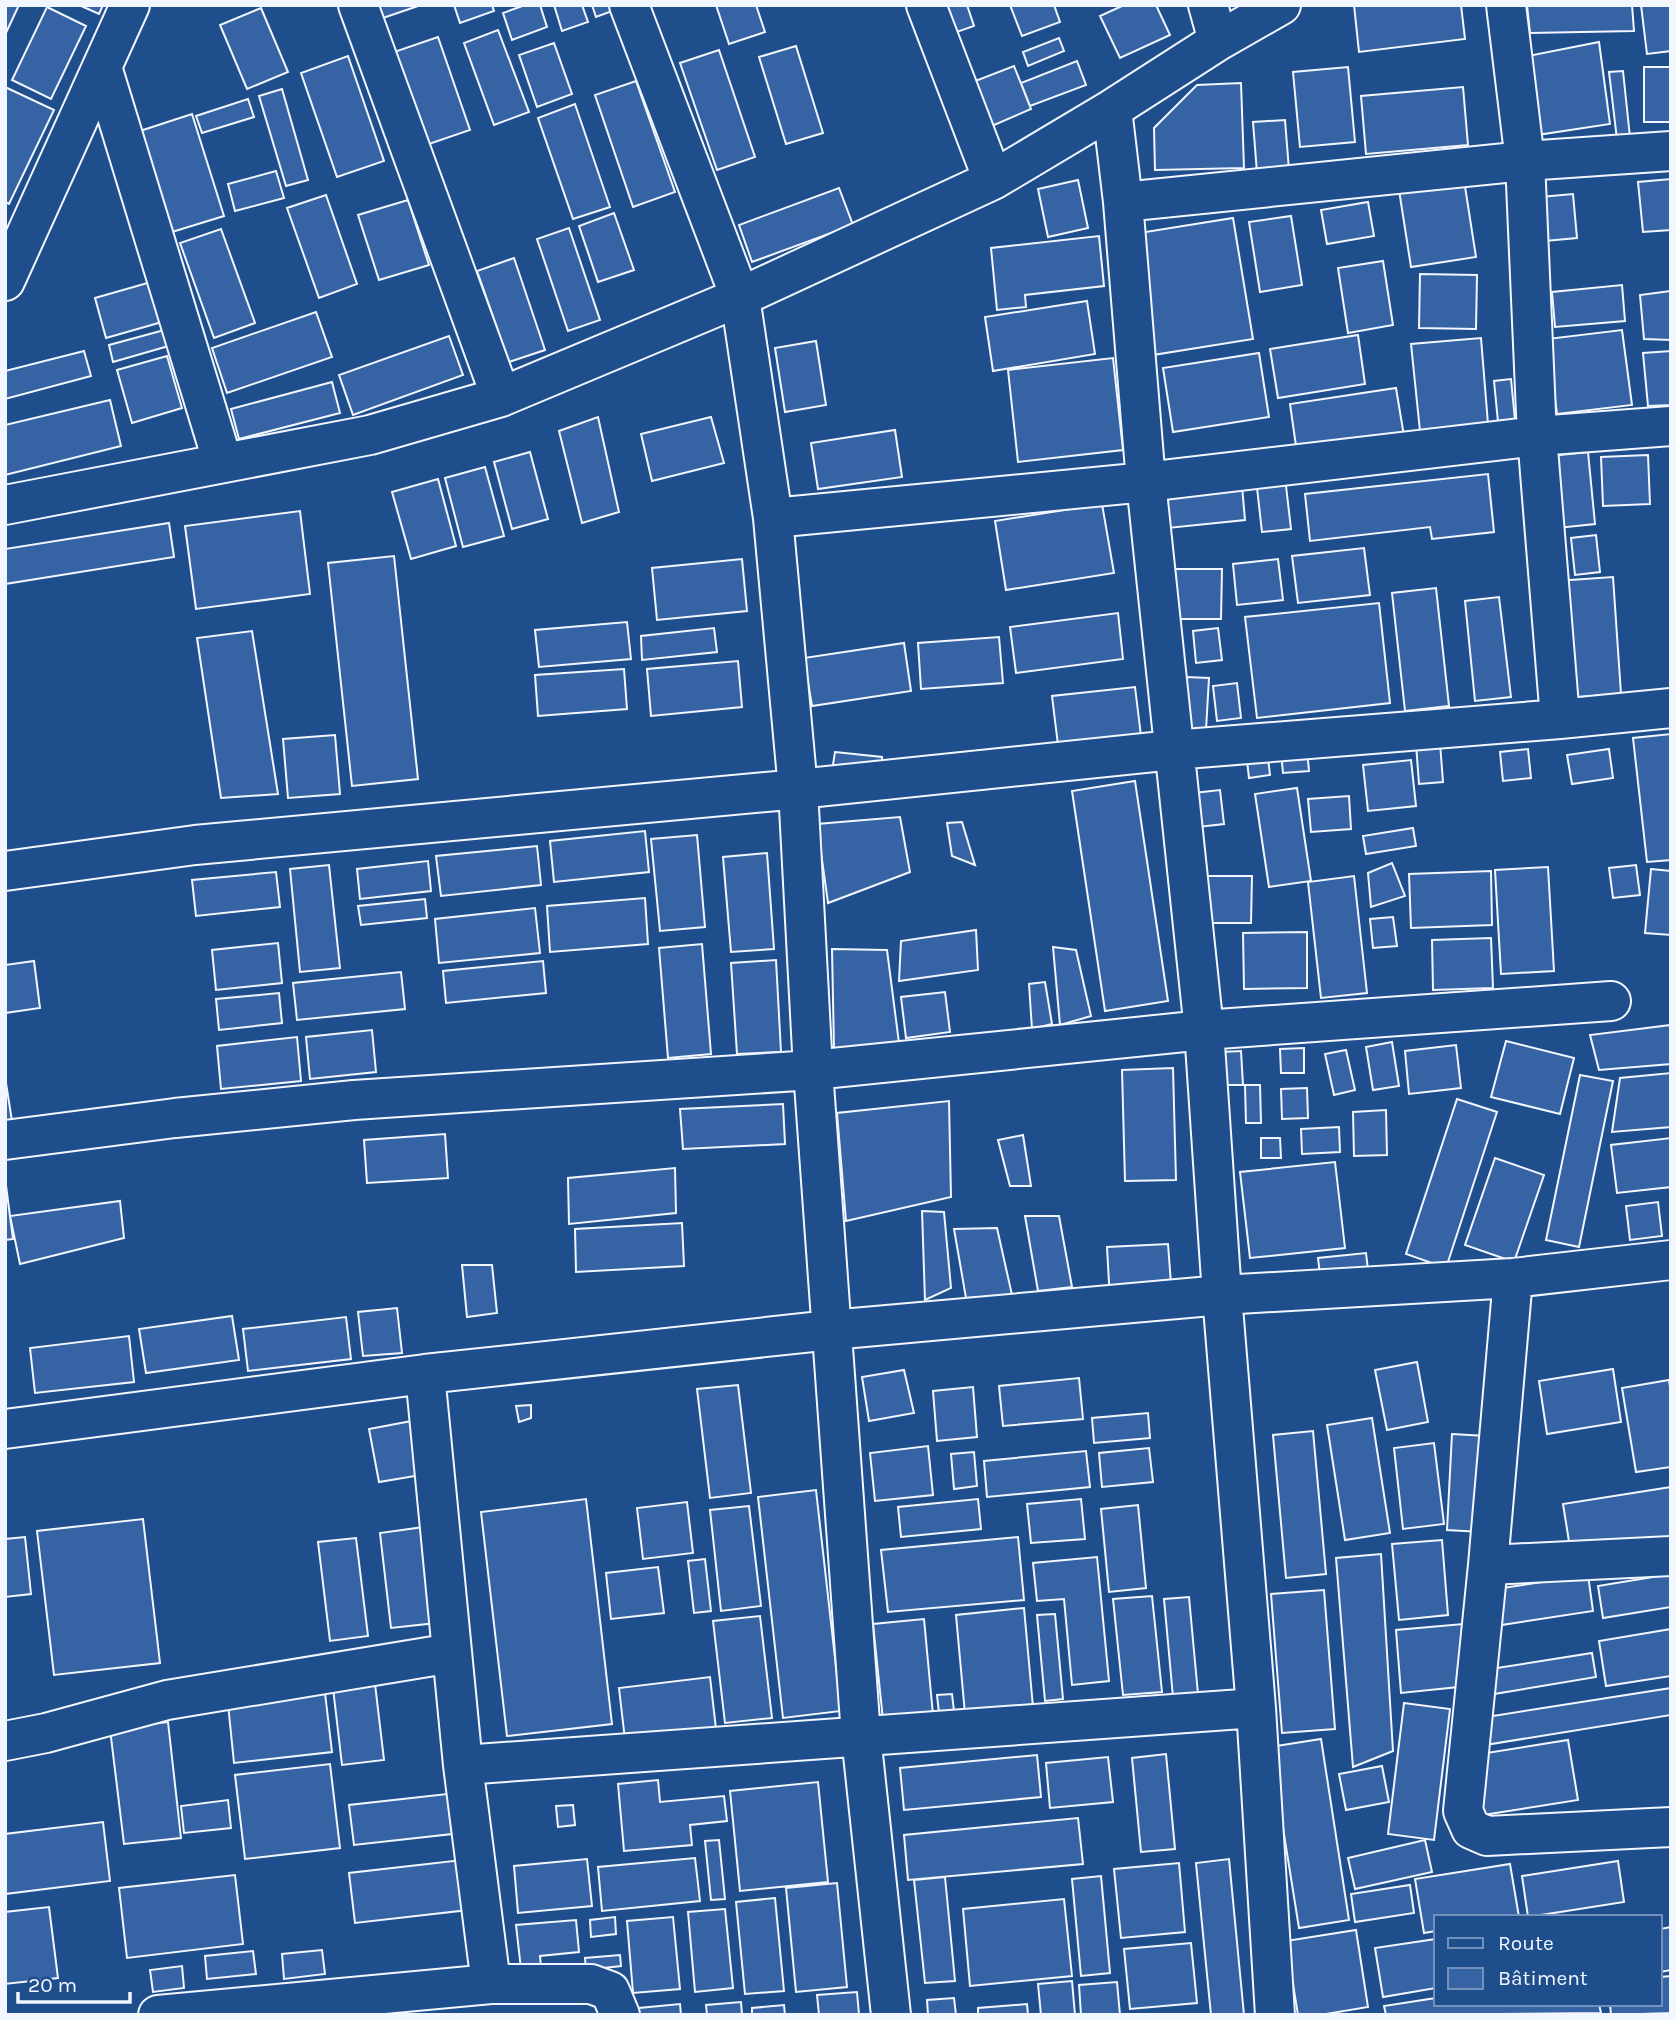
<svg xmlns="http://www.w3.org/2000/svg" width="1676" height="2020" font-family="Karla,sans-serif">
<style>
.building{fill:#3563a3;stroke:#f2f6ff;stroke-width:2}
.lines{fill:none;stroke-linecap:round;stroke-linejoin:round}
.minor-casing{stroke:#f2f6ff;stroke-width:42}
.minor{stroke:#1f4e8c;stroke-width:38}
</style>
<rect width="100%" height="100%" fill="#1f4e8c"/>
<!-- building -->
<path class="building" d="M5 5H19L5 35Z
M79 5H103L99 14Z
M378 5H421L383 18Z
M454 5H492L494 11 460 23Z
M525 5H540L547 27 512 40 503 13Z
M554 5H582L588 22 562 31Z
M592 5H613L615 10 596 17Z
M716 5H756L765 32 729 44Z
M942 5H967L974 26 951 34Z
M1010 5H1054L1060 22 1022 36Z
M1124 5H1156L1170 35 1120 58 1100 16Z
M1354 5H1461L1465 39 1359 52Z
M1527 5H1632L1634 31 1530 33Z
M1641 5H1671V51L1647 54Z
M47 7 86 26 51 99 12 80Z
M261 8 288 72 247 89 220 25Z
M498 30 529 112 494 125 464 43Z
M438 37 470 130 426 145 394 52Z
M1059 38 1064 51 1028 66 1023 52Z
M1599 42 1610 124 1537 135 1528 56Z
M554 43 572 94 537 107 519 55Z
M796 46 823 133 786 144 759 57Z
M719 50 755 157 717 170 680 63Z
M348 56 384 161 337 177 301 73Z
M1077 61 1086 85 1030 106 1021 83Z
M1014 66 1031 109 985 129 970 83Z
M1348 67 1355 142 1300 147 1293 72Z
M1644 67H1671V122H1644Z
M1623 71 1631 147 1618 148 1609 72Z
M636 81 675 192 633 207 595 95Z
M1241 83 1244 168 1155 170 1154 128 1197 85Z
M5 87 54 110 9 204 5 202Z
M1463 87 1468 145 1366 154 1361 96Z
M282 89 308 180 286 186 259 96Z
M248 99 254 117 202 133 196 116Z
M575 104 610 207 573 219 538 118Z
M192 114 224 216 172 232 140 131Z
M1285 120 1289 170 1257 173 1253 122Z
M276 171 284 198 235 211 228 184Z
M1671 179V230L1643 232 1638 182Z
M1078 180 1088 228 1048 237 1038 189Z
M1464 180 1476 257 1411 267 1399 190Z
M839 188 853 225 752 262 739 225Z
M1573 194 1577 238 1534 242 1529 198Z
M326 195 357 284 319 298 287 208Z
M408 200 429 265 379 280 358 215Z
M1368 202 1374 236 1327 244 1321 210Z
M614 213 634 270 598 282 579 226Z
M1291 216 1302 285 1260 292 1249 222Z
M1233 218 1253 339 1153 355 1133 234Z
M569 228 600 320 568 331 537 239Z
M221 229 255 323 214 338 180 243Z
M1099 236 1104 286 1025 295 1026 307 997 310 991 248Z
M514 258 545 350 509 362 477 271Z
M1383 261 1393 325 1348 333 1338 268Z
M1420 274 1477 275 1476 329 1419 328Z
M151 282 162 322 106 338 95 298Z
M1622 285 1625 321 1555 327 1552 292Z
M1671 291V340L1644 339 1640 295Z
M1087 301 1095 354 993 371 985 317Z
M316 312 332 357 227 393 212 348Z
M168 329 172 345 113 362 109 345Z
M1622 330 1632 405 1557 414 1547 339Z
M1358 335 1365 384 1278 398 1270 349Z
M449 336 463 375 353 415 339 375Z
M1481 338 1488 424 1420 431 1411 344Z
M816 341 826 405 785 412 775 348Z
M84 351 91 376 5 399V371Z
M1671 351V405L1648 406 1643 353Z
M1259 353 1269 417 1173 432 1163 368Z
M167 356 182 408 132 423 117 370Z
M1113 358 1123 450 1018 462 1008 370Z
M1511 379 1515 420 1498 422 1494 381Z
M332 382 340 413 239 439 231 409Z
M1396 388 1404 436 1297 453 1290 404Z
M110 400 121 446 5 475V425Z
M598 417 619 512 582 523 559 431Z
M711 417 724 463 652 481 641 434Z
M895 430 902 477 818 489 811 443Z
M530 452 548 519 512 529 494 462Z
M1588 452 1595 524 1548 529 1541 457Z
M1648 455 1650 504 1603 506 1601 457Z
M485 467 504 536 463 547 445 478Z
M1488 474 1494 532 1432 539 1430 527 1310 541 1305 494Z
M1285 477 1291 529 1262 532 1256 479Z
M438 479 456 546 411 559 392 492Z
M1242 486 1245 520 1168 528 1164 494Z
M1102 504 1114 573 1006 590 995 521Z
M300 511 310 594 196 609 185 526Z
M169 523 174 557 5 584V549Z
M1596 535 1600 572 1575 575 1571 538Z
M1364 548 1370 595 1298 603 1292 556Z
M394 556 418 779 352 786 328 563Z
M742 559 747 611 657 620 652 568Z
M1278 559 1283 600 1237 605 1233 564Z
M1173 569H1222L1221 619H1173Z
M1613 577 1621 694 1564 698 1556 581Z
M1436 588 1449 706 1405 711 1392 593Z
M1499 597 1511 697 1475 701 1465 601Z
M1379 603 1390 703 1257 718 1245 617Z
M1118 613 1123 659 1016 673 1010 627Z
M627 622 631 659 539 667 535 630Z
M714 628 717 652 642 660 641 636Z
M1218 628 1222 660 1196 663 1193 631Z
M252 631 278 794 221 798 197 638Z
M999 637 1003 683 921 689 918 643Z
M904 643 911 691 812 706 804 658Z
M738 661 742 707 651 716 647 669Z
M624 669 627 709 538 716 535 675Z
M1186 677 1209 678 1206 730 1184 729Z
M1237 683 1241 718 1217 721 1213 686Z
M1135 687 1141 736 1058 745 1052 696Z
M1671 734V860L1647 862 1633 738Z
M335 735 340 794 288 798 283 739Z
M1440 743 1443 782 1419 784 1416 744Z
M1528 749 1531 778 1503 781 1500 752Z
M1609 749 1613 778 1572 784 1567 755Z
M1267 750 1270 775 1249 778 1246 752Z
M1307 750 1309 771 1283 773 1281 752Z
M835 752 882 757 883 769 832 771Z
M1411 760 1416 806 1368 811 1363 765Z
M1135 781 1168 1001 1105 1011 1072 791Z
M1297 788 1311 881 1269 887 1255 794Z
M1220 790 1224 824 1198 827 1194 793Z
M1349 796 1351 829 1311 832 1308 799Z
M900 817 910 872 828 903 817 824Z
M962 822 975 865 952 856 947 823Z
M1413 828 1416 846 1366 854 1363 836Z
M645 831 649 872 554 882 550 841Z
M697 835 705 927 660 931 651 839Z
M537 846 541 885 441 896 436 856Z
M767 853 774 949 731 952 723 857Z
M428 861 431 891 360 899 357 869Z
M1392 863 1405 896 1371 907 1368 873Z
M329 865 340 968 300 972 290 869Z
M1636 865 1640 895 1613 898 1609 868Z
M1548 867 1554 971 1501 974 1495 870Z
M1651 869 1671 871V935L1645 933Z
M1491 871 1492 925 1411 928 1409 874Z
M276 872 280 907 196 916 192 880Z
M1208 876H1252L1251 923H1208Z
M1354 876 1367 993 1321 998 1308 882Z
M645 898 648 944 550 952 547 906Z
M425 899 427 918 361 925 358 906Z
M535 908 540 953 439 963 435 919Z
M1393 917 1397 946 1373 948 1370 919Z
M976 930 978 970 899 981 901 941Z
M1307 932V988L1244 989 1243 933Z
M1491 938 1493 988 1433 990 1432 940Z
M278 943 282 983 216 990 212 950Z
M702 944 711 1054 668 1058 659 948Z
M1053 947 1076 950 1091 1016 1060 1025Z
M832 949 887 950 899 1043 834 1050Z
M776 960 781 1052 737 1054 731 963Z
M34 961 40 1008 5 1013V965Z
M543 961 546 993 446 1003 443 971Z
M401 972 405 1009 297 1020 293 983Z
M1045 982 1052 1024 1032 1029 1029 984Z
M945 992 950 1032 906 1038 901 997Z
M279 993 282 1023 219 1030 216 999Z
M1671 1025V1064L1599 1070 1590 1035Z
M372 1030 376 1072 310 1079 306 1037Z
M297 1037 301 1081 221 1089 217 1046Z
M1506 1041 1574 1058 1560 1114 1491 1097Z
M1392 1042 1399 1086 1373 1090 1366 1047Z
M1456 1045 1461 1088 1409 1094 1405 1051Z
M1304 1048V1073H1281L1280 1049Z
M1346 1050 1355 1090 1334 1095 1325 1054Z
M1241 1051 1243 1085H1223L1222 1052Z
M1173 1068 1176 1180 1125 1181 1122 1070Z
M1671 1073V1127L1612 1132 1620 1078Z
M1580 1075 1613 1081 1579 1247 1546 1240Z
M5 1077 12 1121 5 1122Z
M1245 1085H1260L1261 1123H1246Z
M1307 1088 1308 1118 1282 1119 1281 1089Z
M1457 1099 1497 1112 1446 1268 1406 1254Z
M949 1101 951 1197 846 1221 837 1113Z
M783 1104 785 1144 683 1149 680 1109Z
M1386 1110 1387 1155 1354 1156 1353 1112Z
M1339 1127 1340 1152 1302 1154 1301 1129Z
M445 1134 448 1178 367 1183 364 1140Z
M1023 1135 1031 1186H1010L998 1140Z
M1261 1138H1280L1281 1158H1261Z
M1671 1138V1187L1617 1193 1611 1145Z
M1495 1158 1544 1175 1514 1262 1465 1245Z
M1335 1162 1345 1248 1250 1258 1240 1172Z
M675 1168 676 1213 569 1224 568 1178Z
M5 1178 13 1239 5 1240Z
M120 1201 124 1238 20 1264 10 1216Z
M1658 1202 1662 1236 1630 1240 1626 1206Z
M922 1211 944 1212 951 1288 925 1300Z
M1025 1216H1059L1072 1287 1038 1291Z
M682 1223 684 1266 576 1272 575 1229Z
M997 1228 1012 1295 966 1298 954 1229Z
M1168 1244 1172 1297 1110 1301 1107 1247Z
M1366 1253 1369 1278 1321 1283 1318 1258Z
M462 1265H492L497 1313 467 1317Z
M397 1308 402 1353 363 1356 358 1312Z
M232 1316 239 1360 146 1373 139 1329Z
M346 1317 351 1359 248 1371 243 1329Z
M129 1336 134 1382 35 1393 30 1348Z
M1417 1362 1428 1422 1387 1430 1375 1370Z
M1613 1369 1621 1422 1547 1434 1539 1381Z
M904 1370 914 1413 869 1421 862 1377Z
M1079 1378 1083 1419 1003 1426 999 1386Z
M1669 1380 1671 1394V1467L1636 1472 1622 1388Z
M738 1385 751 1493 710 1498 697 1389Z
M973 1387 977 1437 937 1441 933 1391Z
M531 1405V1418L519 1422 516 1406Z
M1148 1413 1150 1438 1094 1443 1092 1418Z
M1372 1418 1390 1533 1345 1540 1327 1425Z
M417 1420 427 1474 379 1482 369 1429Z
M1313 1431 1326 1574 1286 1578 1273 1435Z
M1452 1434 1486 1436 1481 1532 1447 1530Z
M1434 1443 1444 1524 1403 1529 1394 1448Z
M928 1446 933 1495 875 1501 870 1453Z
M1149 1448 1153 1482 1102 1487 1099 1453Z
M1086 1451 1090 1487 987 1497 984 1461Z
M974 1452 977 1486 954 1489 951 1454Z
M1671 1487V1538L1571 1554 1563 1504Z
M816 1490 841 1711 783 1718 758 1497Z
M586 1499 612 1724 507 1736 481 1512Z
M978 1499 981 1529 901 1537 898 1507Z
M1081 1499 1085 1539 1031 1543 1027 1504Z
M687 1502 693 1553 643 1559 637 1508Z
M1138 1505 1146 1588 1109 1592 1101 1509Z
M749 1506 761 1606 721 1611 710 1510Z
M143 1519 160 1663 54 1675 37 1531Z
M424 1527 436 1623 391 1628 380 1533Z
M25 1537 31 1594 5 1597V1539Z
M1018 1537 1024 1600 888 1612 881 1550Z
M356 1538 368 1636 330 1641 318 1542Z
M1442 1540 1448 1615 1399 1620 1392 1544Z
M1381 1554 1393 1751 1353 1767 1336 1558Z
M1097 1557 1109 1681 1072 1685 1064 1599 1037 1601 1033 1563Z
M705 1559 711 1611 694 1613 688 1561Z
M658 1567 664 1613 611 1619 606 1573Z
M1671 1574V1607L1603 1618 1598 1586Z
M1588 1575 1593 1611 1495 1626 1489 1590Z
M1324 1590 1335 1729 1282 1733 1271 1594Z
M1152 1596 1162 1692 1123 1695 1113 1599Z
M1189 1597 1198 1694 1173 1697 1164 1599Z
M1024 1608 1033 1707 965 1714 956 1615Z
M1055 1614 1063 1699 1045 1701 1037 1615Z
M760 1616 772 1718 725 1723 713 1621Z
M924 1619 933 1715 883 1720 873 1624Z
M1463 1624 1468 1686 1401 1693 1396 1630Z
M1671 1629V1676L1606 1686 1599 1641Z
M1592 1653 1596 1677 1488 1695 1484 1670Z
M710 1677 716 1729 625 1740 619 1688Z
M375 1684 384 1760 342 1765 333 1688Z
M1671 1688V1715L1485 1745 1480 1718Z
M325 1693 332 1752 234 1763 228 1704Z
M952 1694 954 1711 939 1713 937 1695Z
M1404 1703 1450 1709 1434 1840 1388 1834Z
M168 1722 181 1838 124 1844 110 1729Z
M1321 1739 1349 1920 1299 1928 1270 1747Z
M1568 1740 1578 1800 1483 1815 1474 1755Z
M1166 1754 1175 1849 1141 1852 1132 1758Z
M1037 1755 1041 1797 904 1810 900 1768Z
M1108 1757 1113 1802 1050 1808 1046 1763Z
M330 1764 340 1848 245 1859 235 1775Z
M1382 1766 1389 1802 1346 1810 1339 1774Z
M658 1780 660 1802 724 1796 727 1821 690 1825 692 1845 624 1851 618 1784Z
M818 1782 828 1882 740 1891 730 1791Z
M447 1794 452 1834 354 1845 349 1805Z
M228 1800 231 1828 184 1833 181 1806Z
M573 1805 575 1825 558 1827 556 1806Z
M1078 1818 1083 1864 908 1880 904 1835Z
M103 1822 110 1881 5 1894V1834Z
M719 1840 725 1899 711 1900 705 1841Z
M1425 1840 1432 1872 1355 1889 1348 1858Z
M695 1858 700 1901 602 1911 598 1867Z
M587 1859 592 1906 518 1913 514 1866Z
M1229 1859 1244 2015H1211L1196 1863Z
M462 1860 468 1910 355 1923 349 1873Z
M1618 1861 1624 1902 1528 1917 1522 1876Z
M1179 1863 1185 1932 1121 1938 1114 1869Z
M1510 1864 1519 1917H1436V1931L1424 1933 1415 1879Z
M235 1875 243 1944 127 1958 119 1888Z
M1101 1876 1110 1973 1081 1976 1072 1879Z
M945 1877 955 1981 925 1983 914 1880Z
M837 1883 847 1987 796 1992 786 1888Z
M1410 1885 1414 1913 1355 1922 1351 1894Z
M775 1898 784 1991 745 1994 736 1902Z
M1064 1899 1072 1976 970 1986 963 1909Z
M49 1907 58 1978 5 1984V1912Z
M725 1909 733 1988 695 1992 688 1912Z
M615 1917 616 1934 591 1937 590 1920Z
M673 1917 680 1989 633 1993 627 1921Z
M576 1920 579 1952 540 1956 541 1967 521 1969 516 1925Z
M1671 1927V1970L1660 1972V1929Z
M1356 1930 1368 2007 1320 2015H1298L1286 1941Z
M1436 1939V1988L1383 1997 1375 1948Z
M1191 1943 1197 2003 1130 2009 1124 1949Z
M322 1950 325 1974 284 1979 282 1954Z
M253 1951 256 1974 207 1979 205 1956Z
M620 1955 621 1966 586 1970 585 1958Z
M182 1966 184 1988 153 1992 150 1970Z
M1671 1976V2013L1611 2015 1610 2004H1660V1977Z
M1072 1981 1075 2015H1041L1038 1984Z
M1117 1982 1120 2015H1081L1079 1985Z
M857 1992 859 2015H819L817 1995Z
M954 1998 956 2015H928L927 2000Z
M1436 1998V2004H1599L1601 2013 1386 2015 1384 2006Z
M741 2002 742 2015H707L706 2005Z
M680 2004 681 2015H639V2008Z
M1027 2004 1028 2015H978V2008Z
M784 2005 785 2015H752V2008Z"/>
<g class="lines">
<!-- minor casing -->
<g class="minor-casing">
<path id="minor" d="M358 5 501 397
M629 5 740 297 773 518 798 789 813 1070 861 1736 891 2015
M926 5 993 180
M1208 5 1218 41
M1506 5 1525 161 1537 436 1560 719
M102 67 223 463
M1112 109 1123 202 1146 482 1204 1030 1222 1295 1256 1708 1275 2015
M1123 202 1525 161 1671 151
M5 281 130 5
M5 505 370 435 501 397 740 297 993 180 1112 109 1218 41 1281 5
M773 518 1146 482 1537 436 1671 426
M5 871 195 845 798 789 1173 750 1560 719 1671 708
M5 1140 175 1118 354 1100 813 1070 1204 1030 1611 1001
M1513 1278 1488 1565 1463 1811 1471 1829 1487 1836 1671 1827
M425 1374 463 1765 491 1984
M5 1429 425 1374 831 1330 1222 1295 1513 1278 1671 1260
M1488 1565 1671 1556
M5 1741 46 1733 167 1700 452 1653
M463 1765 1256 1708
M158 2015 491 1984H591L610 1991 620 2015"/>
</g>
<!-- minor -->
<use href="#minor" class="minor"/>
</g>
<!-- border -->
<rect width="1676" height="2020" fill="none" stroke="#f2f6ff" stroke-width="14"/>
<!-- legend -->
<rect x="1434" y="1915" width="228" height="91" fill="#1f4e8c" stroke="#7391ba" stroke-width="2"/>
<rect x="1448" y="1938" width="35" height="10" fill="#1f4e8c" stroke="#7391ba" stroke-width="2"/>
<text x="1498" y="1950" font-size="21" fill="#f2f6ff">Route</text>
<rect x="1448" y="1968" width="35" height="21" fill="#3563a3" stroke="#7391ba" stroke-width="2"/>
<text x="1498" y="1985" font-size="21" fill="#f2f6ff">Bâtiment</text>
<!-- scale -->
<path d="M18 1992v10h112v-10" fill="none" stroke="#f2f6ff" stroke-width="3.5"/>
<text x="28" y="1992" font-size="21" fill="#f2f6ff" stroke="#1f4e8c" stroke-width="5" paint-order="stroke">20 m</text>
</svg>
